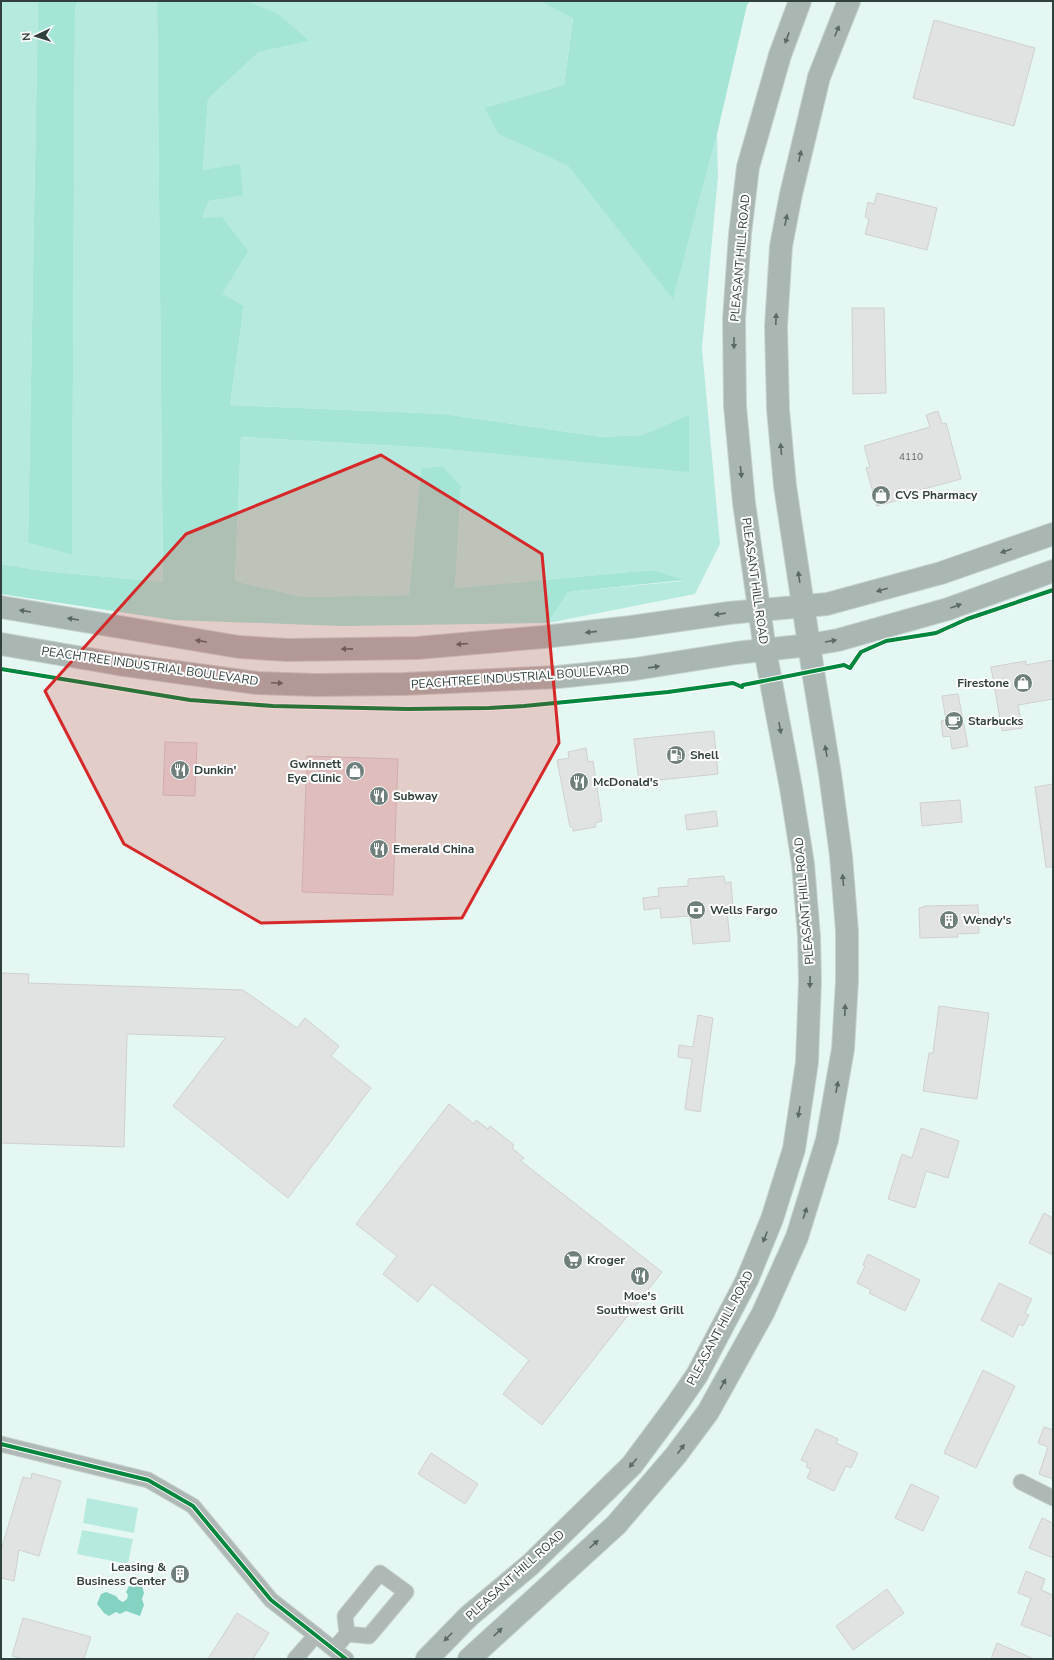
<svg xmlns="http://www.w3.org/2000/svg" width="1054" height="1660" font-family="'Nunito Sans',sans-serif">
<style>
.green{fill:#b7eade}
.forest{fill:#a4e5d6}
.water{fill:#84d3c2}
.building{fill:#e1e3e2;stroke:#d0d0d0}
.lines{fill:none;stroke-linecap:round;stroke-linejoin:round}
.street-casing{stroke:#c6d4d0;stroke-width:17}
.highway-casing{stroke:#c6d4d0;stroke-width:24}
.street{stroke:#b0b8b6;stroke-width:15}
.highway{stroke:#aab6b2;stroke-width:22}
.cycleway-casing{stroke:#fff;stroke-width:6}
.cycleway{stroke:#00873e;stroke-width:4}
.oneway{fill:#5b6965}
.marked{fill:#d62828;fill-opacity:0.2;stroke:#d62828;stroke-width:3;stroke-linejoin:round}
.labels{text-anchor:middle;stroke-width:4;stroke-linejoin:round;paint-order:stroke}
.number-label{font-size:10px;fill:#5e6a67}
.street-label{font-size:12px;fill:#30403c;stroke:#fff}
.poi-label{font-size:12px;font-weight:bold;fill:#30403c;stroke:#fff;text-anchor:start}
</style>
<rect width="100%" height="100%" fill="#e5f7f2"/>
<!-- green -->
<path class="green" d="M1 1H38L28 543 72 555 75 7 78 1H157L163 582 44 571 1 564Z
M247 1H540L573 17 564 85 486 108 498 134 568 166 673 298 717 134 718 177 702 348 720 544 695 594 548 623 568 592 683 581 652 570 455 588 461 486 421 470 409 595 303 597 235 581 241 437 432 448 689 471 688 416 643 435 602 437 444 414 230 405 244 306 222 295 202 218 209 201 243 194 203 170 208 99 259 52 310 41 277 13Z
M87 1498 138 1508 134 1533 83 1523Z
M82 1530 133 1539 128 1564 77 1554Z"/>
<!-- forest -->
<path class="forest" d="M38 1H78L75 7 72 555 28 543Z
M157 1H247L277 13 310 41 259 52 208 99 203 170 240 164 243 195 209 201 202 218 222 217 248 251 222 294 244 306 230 405 444 414 602 437 643 435 689 415V472L432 448 241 437 235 581 303 597 409 595 421 469 442 466 461 486 455 588 652 570 684 580 568 592 548 623 343 626 173 620 1 594V564L44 571 163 582Z
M540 1H750L747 5 717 134 673 299 568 166 498 134 485 108 564 85 573 18Z"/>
<!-- water -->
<path class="water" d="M136 1584 142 1586 144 1593 142 1599 144 1605 140 1616 126 1611 120 1614 116 1612 109 1616 104 1613 97 1604 101 1594 106 1592 116 1596 119 1600 123 1602 127 1599 128 1595 126 1592 129 1586Z"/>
<!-- building -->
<path class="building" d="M934 20 1035 48 1014 126 913 98Z
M877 193 937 208 927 250 865 234 869 219 865 217 868 202 874 204Z
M852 308H884L886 393 853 394Z
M938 411 942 424 946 423 961 479 912 492 913 496 877 506 866 468 870 467 864 446 930 427 926 415Z
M1053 660V699L1018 705 1022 728 1002 731 991 667 1026 661V665Z
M958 694 968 746 952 749 950 736 943 737 941 721 946 720 942 696Z
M714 731 718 774 639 782 634 739Z
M165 742 197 743 195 796 163 795Z
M586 748 588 762 593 761 602 821 595 823 596 827 573 831V827H570L557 760 569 758 568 752Z
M307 756 398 759 393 895 302 892Z
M1053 784V867H1046L1035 787Z
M960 800 962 822 922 826 920 803Z
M716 811 718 826 687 830 685 815Z
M724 876 725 883 731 882 733 910 727 911 730 941 693 944 690 916 661 918 660 908 644 910 643 898 659 896 658 888 688 886V879Z
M978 905 979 933 957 934 958 937 920 938 919 908 924 907V906Z
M1 973 29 974 28 983 243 990 297 1028 305 1018 339 1046 331 1056 371 1088 288 1198 173 1106 226 1037 127 1034 124 1147 1 1143Z
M939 1006 989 1013 977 1099 923 1091 929 1053H933Z
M698 1015 713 1018 700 1112 685 1109 692 1059 678 1057 679 1045 693 1047Z
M449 1104 474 1124 476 1120 488 1129 490 1126 514 1145 512 1148 524 1158 521 1161 662 1272 542 1425 503 1394 529 1360 432 1284 418 1302 383 1274 397 1256 356 1224Z
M921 1128 959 1141 948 1178 926 1171 915 1208 888 1199 902 1154 912 1158Z
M1044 1213 1053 1218V1255L1029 1243Z
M868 1254 920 1280 905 1311 869 1293 871 1290 857 1283 865 1266 863 1265Z
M999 1283 1032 1299 1025 1313 1029 1315 1023 1326 1019 1324 1013 1337 981 1320Z
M983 1370 1015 1386 976 1468 944 1453Z
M1044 1427 1053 1430V1479L1039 1474 1048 1447 1038 1443Z
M816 1429 838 1439 836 1443 858 1453 851 1468 846 1466 834 1491 807 1478 811 1469 806 1467 808 1463 801 1460Z
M431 1453 478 1484 465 1504 418 1474Z
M32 1473 61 1481 39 1556 19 1550 14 1581 1 1578V1550L23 1477 31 1479Z
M911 1484 939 1497 923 1531 895 1518Z
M1042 1518 1053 1523V1558L1029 1548Z
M1026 1571 1045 1579 1041 1590 1053 1595V1637L1021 1625 1031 1598 1018 1593Z
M887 1589 904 1613 853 1650 836 1626Z
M237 1613 269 1633 253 1659H208Z
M23 1618 91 1637 84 1659H24L12 1656Z
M997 1643 1034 1659H991Z"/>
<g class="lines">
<!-- street casing -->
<g class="street-casing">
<path id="street" d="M1 1444 148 1480 193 1506 271 1600 346 1659
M1021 1482 1053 1498
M334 1649 347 1634 369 1636 406 1592 380 1573 345 1616 347 1634
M295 1659 316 1635"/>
</g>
<!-- highway casing -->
<g class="highway-casing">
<path id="highway" d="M1 607 239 647 288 650 417 648 543 637 631 627 729 613 827 604 941 573 1053 534
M1 644 118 664 257 683 316 685 404 684 558 677 635 669 736 653 809 645 838 640 948 609 1053 571
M427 1659 469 1616 530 1565 632 1465 675 1407 697 1375 747 1280 772 1219 794 1149 807 1062 810 981 809 936 803 864 791 788 765 650 744 503 735 406 734 319 740 234 748 167 780 55 800 1
M469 1659 616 1525 676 1455 708 1412 763 1313 797 1237 827 1140 843 1049 847 981V931L841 856 830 774 813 671 785 486 778 409 776 327 781 246 791 194 819 77 849 1"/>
</g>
<!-- street -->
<use href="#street" class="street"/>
<!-- highway -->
<use href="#highway" class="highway"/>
<!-- cycleway casing -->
<g class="cycleway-casing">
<path id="cycleway" d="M1 669 190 700 273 706 408 709 489 708 524 706 668 692 733 683 742 687 743 685 844 665 850 668 861 652 886 641 936 633 967 619 1053 590
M1 1444 148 1480 193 1506 271 1600 346 1659"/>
</g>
<!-- cycleway -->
<use href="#cycleway" class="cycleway"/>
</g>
<!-- one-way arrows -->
<defs><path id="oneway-solid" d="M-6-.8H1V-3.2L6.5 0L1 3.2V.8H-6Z"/></defs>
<g class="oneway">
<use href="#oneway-solid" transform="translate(837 31) rotate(-68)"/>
<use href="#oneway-solid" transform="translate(787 38) rotate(110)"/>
<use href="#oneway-solid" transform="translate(800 156) rotate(-77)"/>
<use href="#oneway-solid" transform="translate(786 220) rotate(-79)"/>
<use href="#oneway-solid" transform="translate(776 319) rotate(-88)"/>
<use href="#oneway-solid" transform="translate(734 343) rotate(90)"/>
<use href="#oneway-solid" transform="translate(781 449) rotate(-95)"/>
<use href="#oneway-solid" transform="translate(741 472) rotate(84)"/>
<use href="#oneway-solid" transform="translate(1006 551) rotate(161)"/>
<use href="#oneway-solid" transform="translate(799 577) rotate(-98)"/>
<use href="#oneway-solid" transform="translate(882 590) rotate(164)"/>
<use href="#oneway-solid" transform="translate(956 606) rotate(-20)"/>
<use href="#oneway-solid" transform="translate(25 611) rotate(-171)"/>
<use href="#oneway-solid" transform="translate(720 614) rotate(172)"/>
<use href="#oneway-solid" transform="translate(73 619) rotate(-171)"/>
<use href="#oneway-solid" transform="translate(591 632) rotate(174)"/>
<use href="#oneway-solid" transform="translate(201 641) rotate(-171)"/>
<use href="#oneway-solid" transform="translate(831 641) rotate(-10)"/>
<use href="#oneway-solid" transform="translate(462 644) rotate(175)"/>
<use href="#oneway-solid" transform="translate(347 649) rotate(179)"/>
<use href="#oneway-solid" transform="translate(654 667) rotate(-8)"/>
<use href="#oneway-solid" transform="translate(277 683) rotate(3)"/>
<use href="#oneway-solid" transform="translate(780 728) rotate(80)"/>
<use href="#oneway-solid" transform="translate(826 751) rotate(-100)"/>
<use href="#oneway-solid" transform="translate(843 880) rotate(-95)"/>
<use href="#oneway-solid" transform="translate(810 982) rotate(91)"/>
<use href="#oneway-solid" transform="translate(845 1010) rotate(-87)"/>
<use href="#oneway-solid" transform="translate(837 1087) rotate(-79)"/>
<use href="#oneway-solid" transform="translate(799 1112) rotate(99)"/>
<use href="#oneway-solid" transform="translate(805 1213) rotate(-72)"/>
<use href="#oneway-solid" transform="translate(765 1237) rotate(112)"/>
<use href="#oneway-solid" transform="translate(723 1384) rotate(-61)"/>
<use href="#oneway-solid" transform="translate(681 1449) rotate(-54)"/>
<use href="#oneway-solid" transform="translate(633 1463) rotate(130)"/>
<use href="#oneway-solid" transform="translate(594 1544) rotate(-42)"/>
<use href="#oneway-solid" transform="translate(498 1632) rotate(-43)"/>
<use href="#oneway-solid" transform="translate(448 1637) rotate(135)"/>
</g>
<!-- marked area -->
<path class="marked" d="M381 455 542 554 559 743 462 918 261 923 124 844 45 691 186 534Z"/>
<!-- icons -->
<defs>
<g id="shop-disc" transform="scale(1)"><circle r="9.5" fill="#6f807c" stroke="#fff"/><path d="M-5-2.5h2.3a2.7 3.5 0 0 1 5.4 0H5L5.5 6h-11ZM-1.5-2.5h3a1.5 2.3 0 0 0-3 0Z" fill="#fff"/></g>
<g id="cafe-disc" transform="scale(1)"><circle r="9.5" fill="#6f807c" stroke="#fff"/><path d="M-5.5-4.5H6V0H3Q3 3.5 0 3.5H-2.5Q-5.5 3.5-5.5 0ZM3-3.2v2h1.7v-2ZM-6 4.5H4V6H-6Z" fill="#fff"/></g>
<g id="fuel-disc" transform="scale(1)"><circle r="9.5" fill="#6f807c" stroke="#fff"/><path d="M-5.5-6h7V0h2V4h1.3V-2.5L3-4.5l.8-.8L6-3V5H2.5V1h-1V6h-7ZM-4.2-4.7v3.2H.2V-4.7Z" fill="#fff"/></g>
<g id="restaurant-disc" transform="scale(1)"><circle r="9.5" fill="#6f807c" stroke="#fff"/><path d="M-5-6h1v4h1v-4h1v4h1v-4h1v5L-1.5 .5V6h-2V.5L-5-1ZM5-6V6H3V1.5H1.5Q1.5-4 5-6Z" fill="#fff"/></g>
<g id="bank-disc" transform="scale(1)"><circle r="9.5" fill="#6f807c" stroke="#fff"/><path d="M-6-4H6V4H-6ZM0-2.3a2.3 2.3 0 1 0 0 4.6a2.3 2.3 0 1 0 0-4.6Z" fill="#fff"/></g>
<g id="building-disc" transform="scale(1)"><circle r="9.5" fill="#6f807c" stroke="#fff"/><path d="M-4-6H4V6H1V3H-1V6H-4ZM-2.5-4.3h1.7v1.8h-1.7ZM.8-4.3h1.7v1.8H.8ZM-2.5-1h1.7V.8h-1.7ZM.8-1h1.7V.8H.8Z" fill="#fff"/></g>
<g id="supermarket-disc" transform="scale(1)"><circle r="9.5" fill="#6f807c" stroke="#fff"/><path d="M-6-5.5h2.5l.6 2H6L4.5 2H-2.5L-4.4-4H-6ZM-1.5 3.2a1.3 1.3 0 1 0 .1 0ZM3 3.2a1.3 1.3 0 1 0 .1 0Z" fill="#fff"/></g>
</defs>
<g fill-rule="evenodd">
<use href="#shop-disc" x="881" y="495"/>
<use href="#shop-disc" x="1023" y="683"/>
<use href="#cafe-disc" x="954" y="721"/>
<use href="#fuel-disc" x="676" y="755"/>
<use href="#restaurant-disc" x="180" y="770"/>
<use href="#shop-disc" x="355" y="771"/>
<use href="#restaurant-disc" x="579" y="782"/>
<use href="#restaurant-disc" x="379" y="796"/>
<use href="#restaurant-disc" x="379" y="849"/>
<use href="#bank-disc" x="696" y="910"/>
<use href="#building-disc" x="949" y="920"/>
<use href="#supermarket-disc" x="573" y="1260"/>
<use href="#restaurant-disc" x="640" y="1276"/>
<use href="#building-disc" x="180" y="1574"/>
</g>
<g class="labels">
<!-- number labels -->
<g class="number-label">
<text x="911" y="460">4110</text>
</g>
<!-- street labels -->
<g class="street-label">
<text transform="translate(740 258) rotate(-85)" y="4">PLEASANT HILL ROAD</text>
<text transform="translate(755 581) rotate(82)" y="4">PLEASANT HILL ROAD</text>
<text transform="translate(150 666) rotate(8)" y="4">PEACHTREE INDUSTRIAL BOULEVARD</text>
<text transform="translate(520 677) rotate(-4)" y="4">PEACHTREE INDUSTRIAL BOULEVARD</text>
<text transform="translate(804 901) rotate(-95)" y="4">PLEASANT HILL ROAD</text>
<text transform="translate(720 1328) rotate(-62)" y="4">PLEASANT HILL ROAD</text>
<text transform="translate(515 1575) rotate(-42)" y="4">PLEASANT HILL ROAD</text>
</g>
<!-- poi labels -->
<g class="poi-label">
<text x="895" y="499">CVS Pharmacy</text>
<text x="1009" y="687" text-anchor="end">Firestone</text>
<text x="968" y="725">Starbucks</text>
<text x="690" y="759">Shell</text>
<text x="341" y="768" text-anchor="end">Gwinnett<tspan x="341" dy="14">Eye Clinic</tspan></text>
<text x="194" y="774">Dunkin'</text>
<text x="593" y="786">McDonald's</text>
<text x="393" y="800">Subway</text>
<text x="393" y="853">Emerald China</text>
<text x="710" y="914">Wells Fargo</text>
<text x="963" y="924">Wendy's</text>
<text x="587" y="1264">Kroger</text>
<text x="640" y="1300" text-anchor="middle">Moe's<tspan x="640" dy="14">Southwest Grill</tspan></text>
<text x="166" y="1571" text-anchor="end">Leasing &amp;<tspan x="166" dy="14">Business Center</tspan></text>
</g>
</g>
<!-- border -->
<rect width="1054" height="1660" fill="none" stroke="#30403c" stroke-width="4"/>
<!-- north arrow -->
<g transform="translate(36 36) rotate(266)" stroke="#ffffff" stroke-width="3" paint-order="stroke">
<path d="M0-3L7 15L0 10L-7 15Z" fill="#30403c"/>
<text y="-6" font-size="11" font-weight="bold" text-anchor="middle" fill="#30403c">N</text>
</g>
</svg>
